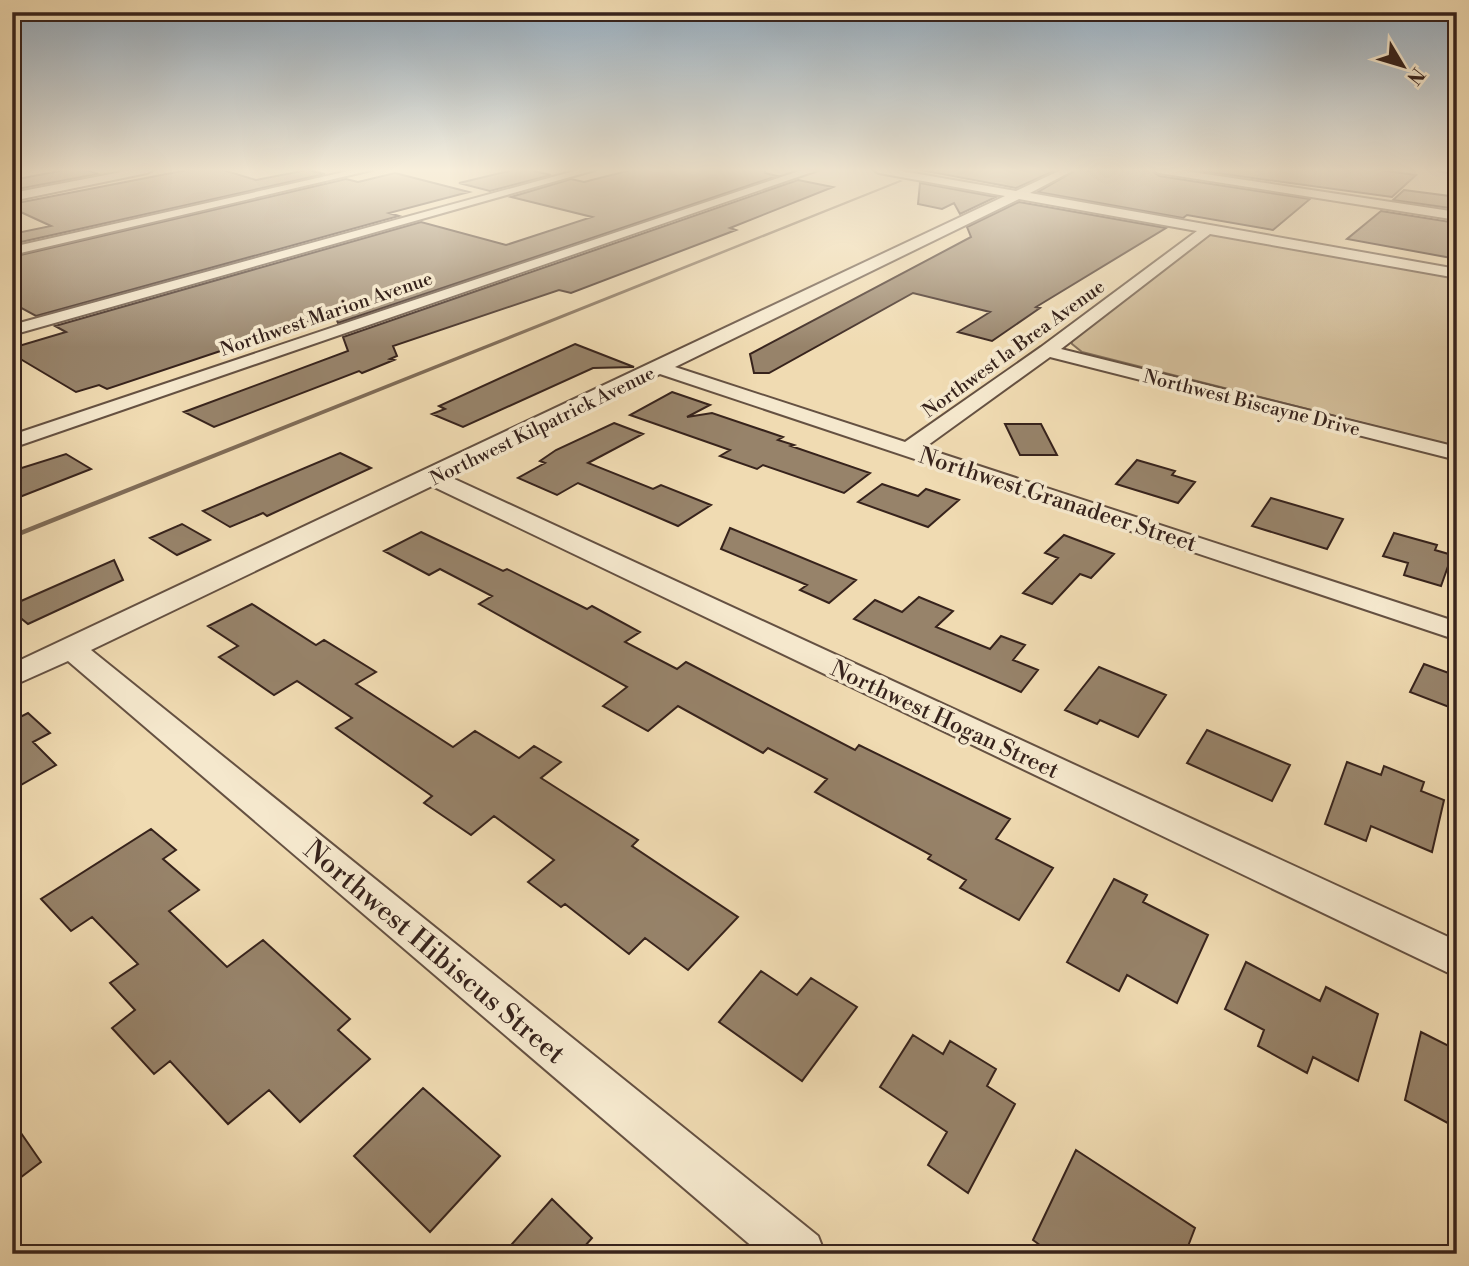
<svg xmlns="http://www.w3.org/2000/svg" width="1469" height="1266" font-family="'Libre Bodoni',serif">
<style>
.green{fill:#d1bc98;stroke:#84705a;stroke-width:2}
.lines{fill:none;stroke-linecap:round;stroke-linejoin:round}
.stream{fill:#806c57;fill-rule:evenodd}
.building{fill:#97836a;stroke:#37231c;stroke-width:2}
.street-casing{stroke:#655142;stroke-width:4}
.street{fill:#f5e8cd;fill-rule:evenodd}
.labels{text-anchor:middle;stroke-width:7;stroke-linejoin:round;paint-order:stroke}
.far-street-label{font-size:19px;fill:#37231c;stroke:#f5e8cd}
.street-label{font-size:23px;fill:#37231c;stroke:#f5e8cd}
.near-street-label{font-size:28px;fill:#37231c;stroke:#f5e8cd}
</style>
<rect width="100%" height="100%" fill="#f0dbb2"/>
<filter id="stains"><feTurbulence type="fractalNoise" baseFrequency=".00286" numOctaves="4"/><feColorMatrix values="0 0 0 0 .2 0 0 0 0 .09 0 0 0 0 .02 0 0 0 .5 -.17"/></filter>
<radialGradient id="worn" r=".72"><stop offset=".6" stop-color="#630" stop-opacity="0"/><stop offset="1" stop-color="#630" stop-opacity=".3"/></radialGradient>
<!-- green -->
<path class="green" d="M1211 234 1227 235 1457 275V447L1082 352 1072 344 1071 339Z"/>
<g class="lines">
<!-- stream -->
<path class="stream" d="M900 180 903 181 12 539V534Z"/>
</g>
<!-- building -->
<path class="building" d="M65 170H87L98 174 12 190V180Z
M187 170H223L256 180 307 170 325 174 12 244V234L51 226 12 208V204Z
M513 170H530L551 175 490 191 459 183Z
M631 170H765V173L777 176 338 323 334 313 107 389 99 385 76 392 12 354V348L66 332 55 326 421 222 506 245 592 217 511 197 571 179 584 182Z
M921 170H1056L1016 188Z
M1076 170H1151L1159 176 1310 199 1273 230 1187 215 1183 218 1038 192Z
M1194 170H1380L1416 175 1392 197Z
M395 173 469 192 389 213 399 216 36 316 12 303V257L346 179 358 182Z
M798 180 833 187 730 228 736 230 571 293 559 290 393 346 397 356 390 359 394 360 362 373 359 371 214 427 184 412 348 351 343 337Z
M920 183 996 197 960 214 954 203 942 209 918 204Z
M1404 190 1457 197V209L1393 200Z
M1019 202 1166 228 1036 307 1040 308 992 341 958 332 990 312 913 293 769 373H754L750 354 971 237 967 227Z
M1381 211 1457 223V259L1347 239Z
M575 344 634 367 593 368 463 427 432 414 445 409 439 406Z
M672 392 710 405 687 417 712 413 783 437 778 440 794 445 791 446 870 473 844 493 763 465 757 469 720 456 730 450 630 415Z
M614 423 643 434 588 463 653 489 661 485 711 505 678 526 578 483 557 495 518 478 545 463 540 461 556 450Z
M1005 424H1041L1057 455H1020Z
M340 453 371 468 267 516 263 513 230 527 203 511Z
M66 454 91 469 12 500V471Z
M1137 460 1175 471 1172 475 1195 482 1178 503 1116 484Z
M882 484 918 496 926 489 959 500 928 527 858 502Z
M1271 498 1343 519 1327 549 1252 526Z
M182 524 210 540 177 555 150 538Z
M730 528 856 580 829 603 800 590 807 585 721 549Z
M421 532 503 571 507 569 587 609 592 606 640 632 625 642 677 669 686 662 855 750 859 745 1010 819 996 839 1053 868 1019 920 960 888 966 880 928 859 931 855 815 792 827 779 768 748 763 753 678 706 648 731 603 706 627 687 479 604 492 596 440 569 429 575 384 551Z
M1394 533 1437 545 1435 550 1452 555 1441 586 1404 575 1408 563 1383 556Z
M1064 535 1114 554 1091 578 1080 574 1052 604 1023 593 1058 558 1045 553Z
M114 560 123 580 28 624 12 611V605Z
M919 597 953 611 936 627 990 649 1001 636 1025 645 1013 660 1038 670 1021 692 854 619 875 600 902 612Z
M252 604 316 645 324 640 376 672 356 684 453 747 475 731 519 758 534 746 561 762 541 778 638 840 632 846 738 917 688 970 645 938 629 954 565 904 561 907 528 882 554 860 494 816 471 835 424 803 432 796 336 728 352 718 297 681 274 695 219 657 238 646 208 626Z
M1424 664 1457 676V710L1410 692Z
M1099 667 1166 695 1138 737 1100 720 1097 724 1065 710Z
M28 713 50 733 33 742 56 765 12 790V721Z
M1207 730 1290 765 1272 801 1187 763Z
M1347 762 1381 775 1384 766 1424 782 1421 791 1444 800 1432 852 1371 826 1366 841 1325 824Z
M151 829 176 850 163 859 199 890 169 911 227 967 263 940 350 1019 338 1030 370 1059 300 1122 269 1090 228 1124 170 1061 154 1074 112 1028 135 1010 110 983 138 964 92 917 71 931 41 899Z
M1114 879 1147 895 1143 902 1208 935 1177 1003 1127 975 1119 991 1067 962Z
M1246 962 1320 1001 1326 987 1378 1014 1358 1081 1313 1057 1307 1073 1258 1046 1264 1030 1225 1009Z
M761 971 797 995 811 978 857 1007 802 1081 719 1022Z
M1421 1032 1457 1050V1128L1405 1100Z
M913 1035 943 1054 950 1041 996 1069 987 1086 1015 1104 968 1193 928 1165 947 1132 880 1087Z
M423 1088 500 1156 430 1232 354 1156Z
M12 1120 41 1162 12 1184Z
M1076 1150 1195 1228 1185 1254H1052L1033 1240Z
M552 1199 592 1238 578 1254H503Z"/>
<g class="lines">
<!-- street casing -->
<g class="street-casing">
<path id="street" d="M132 170H153L147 173 12 201V193Z
M353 170H372L12 255V247Z
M578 170H595L12 335V325Z
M802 170H818L12 448V435Z
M874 170H896L1016 191 1061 170H1074L1030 193 1457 269V278L1210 234 1061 349 1457 447V460L1050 357 924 448 1457 622V640L660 374 450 477 1457 941V977L432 486 91 650 818 1236 825 1254H761L68 661 12 686V664L1005 196 879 173ZM1019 199 1197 231 1041 347 905 442 675 367Z
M1153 170H1179L1457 212V220L1159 173Z
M1438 170H1457V174Z"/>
</g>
<!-- street -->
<use href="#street" class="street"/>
</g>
<!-- sky -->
<linearGradient id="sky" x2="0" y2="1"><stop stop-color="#92aabe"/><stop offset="0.49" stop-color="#f8efdc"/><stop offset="1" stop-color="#f8efdc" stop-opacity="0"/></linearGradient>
<rect width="1469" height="347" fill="url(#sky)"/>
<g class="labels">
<!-- far-street labels -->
<g class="far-street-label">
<text transform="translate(326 313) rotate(-19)" y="7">Northwest Marion Avenue</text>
<text transform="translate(1013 348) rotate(-36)" y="7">Northwest la Brea Avenue</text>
<text transform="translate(1252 402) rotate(14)" y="7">Northwest Biscayne Drive</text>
<text transform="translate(542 425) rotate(-26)" y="7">Northwest Kilpatrick Avenue</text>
</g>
<!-- street labels -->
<g class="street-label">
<text transform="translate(1058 499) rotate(18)" y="8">Northwest Granadeer Street</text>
<text transform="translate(945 719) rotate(25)" y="8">Northwest Hogan Street</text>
</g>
<!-- near-street labels -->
<g class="near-street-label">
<text transform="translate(435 951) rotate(40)" y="10">Northwest Hibiscus Street</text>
</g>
</g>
<!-- margin -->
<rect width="1469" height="1266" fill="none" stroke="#f0dbb2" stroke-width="42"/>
<rect x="14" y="14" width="1441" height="1238" fill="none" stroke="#37231c" stroke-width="3.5"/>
<rect x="21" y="21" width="1427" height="1224" fill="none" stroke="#37231c" stroke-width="2"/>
<!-- north arrow -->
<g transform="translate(1403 66) rotate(128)" stroke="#f5e8cd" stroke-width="5" paint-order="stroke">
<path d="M0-5L12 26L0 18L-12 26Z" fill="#37231c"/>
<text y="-10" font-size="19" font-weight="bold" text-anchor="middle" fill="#37231c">N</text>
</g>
<rect width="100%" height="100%" filter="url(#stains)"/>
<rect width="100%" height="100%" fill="url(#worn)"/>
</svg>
